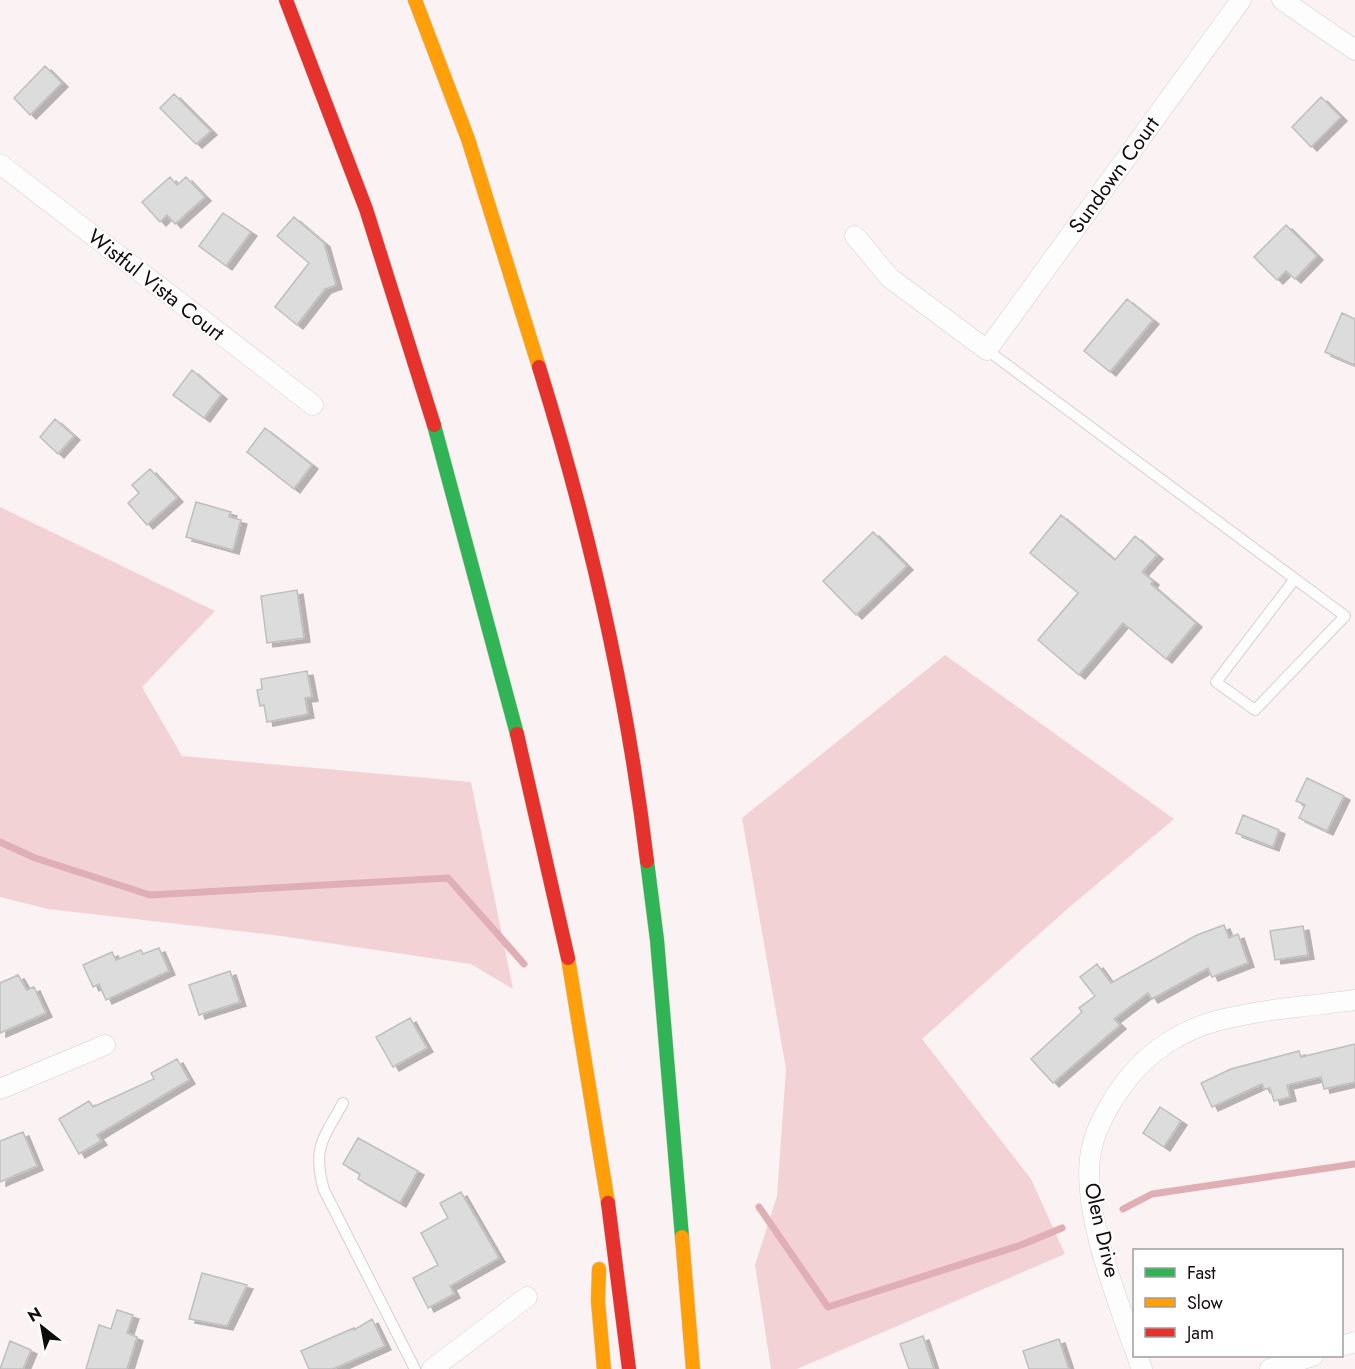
<svg xmlns="http://www.w3.org/2000/svg" width="1355" height="1369" font-family="Jost,sans-serif">
<style>
.green{fill:#f3d2d6}
.lines{fill:none;stroke-linecap:round;stroke-linejoin:round}
.stream{stroke:#dfafb5;stroke-width:7}
.building{fill:#dbdcdb;stroke:#bebfbf;stroke-width:1.5;filter:url(#shadow)}
.lane-casing{stroke:#d7cfd0;stroke-width:12}
.street-casing{stroke:#d7cfd0;stroke-width:21}
.fast-casing{stroke:#d7cfd0;stroke-width:15}
.slow-casing{stroke:#d7cfd0;stroke-width:15}
.jam-casing{stroke:#d7cfd0;stroke-width:15}
.lane{stroke:#fefdfd;stroke-width:10}
.street{stroke:#fefdfd;stroke-width:20}
.fast{stroke:#30b455;stroke-width:14}
.slow{stroke:#ff9f0a;stroke-width:14}
.jam{stroke:#e5322d;stroke-width:14}
.labels{text-anchor:middle;stroke-width:4.5;stroke-linejoin:round;paint-order:stroke}
.street-label{font-size:21px;fill:#120b0c;stroke:#fff}
</style>
<defs>
<filter id="shadow"><feDropShadow dx="6" dy="4" stdDeviation="0" flood-color="#0004"/></filter>
</defs>
<rect width="100%" height="100%" fill="#faf2f3"/>
<!-- green -->
<path class="green" d="M0 507 215 611 142 687 182 756 471 782 513 989 471 964 281 936 48 909 0 897Z
M945 655 1174 819 1065 911 922 1039 1031 1179 1065 1254 797 1369H771L755 1265 777 1196 786 1069 742 818Z"/>
<g class="lines">
<!-- stream -->
<path class="stream" d="M0 842 35 858 150 895 448 878 524 964
M759 1207 828 1307 1021 1245 1062 1228
M1123 1209 1152 1194 1355 1164"/>
</g>
<!-- building -->
<path class="building" d="M45 66 62 83 30 115 14 98Z
M174 94 211 131 196 144 160 108Z
M1321 97 1341 117 1311 147 1292 127Z
M170 177 177 185 186 177 205 197 175 224 167 215 160 222 142 202Z
M223 213 251 232 226 266 199 246Z
M294 217 324 243 336 285 325 289 297 325 275 307 309 263 277 236Z
M1286 225 1317 256 1295 279 1286 271 1277 280 1254 257Z
M1127 299 1153 320 1110 372 1084 351Z
M1342 313 1355 319V365L1325 352Z
M192 370 221 395 204 418 173 395Z
M55 419 74 436 58 454 40 437Z
M265 428 312 465 294 489 247 452Z
M150 469 177 498 147 525 128 503 139 493 132 485Z
M196 502 231 512 229 517 241 520 233 550 186 537Z
M1061 515 1115 560 1135 536 1157 555 1142 572 1153 581 1151 584 1196 623 1166 659 1123 623 1079 675 1038 640 1078 593 1030 553Z
M873 532 907 566 856 615 823 581Z
M297 590 304 638 267 643 261 596Z
M307 671 312 697 305 698 308 714 267 722 264 705 260 706 257 690 262 689 261 679Z
M1307 778 1344 796 1327 831 1299 818 1305 805 1296 801Z
M1243 815 1279 830 1273 847 1236 833Z
M1224 925 1229 938 1238 934 1248 963 1212 977 1208 968 1152 999 1148 993 1114 1019 1120 1025 1053 1083 1031 1059 1082 1012 1079 1008 1095 996 1080 977 1097 964 1111 983 1197 935Z
M1303 926 1308 955 1275 960 1270 931Z
M159 948 169 971 106 1000 99 984 93 987 83 965 112 952 116 960 141 950 143 954Z
M230 971 240 1002 199 1015 189 985Z
M18 975 27 990 34 987 46 1013 0 1033V983Z
M410 1018 427 1048 393 1067 376 1037Z
M1355 1044V1082L1324 1089 1321 1077 1287 1085 1290 1097 1274 1101 1270 1088 1264 1089 1262 1084 1212 1107 1201 1083 1231 1069 1299 1051 1301 1057Z
M177 1059 189 1080 97 1135 101 1141 79 1154 59 1119 89 1101 93 1107 154 1079 151 1073Z
M1160 1107 1181 1121 1164 1147 1143 1133Z
M23 1132 37 1166 0 1182V1141Z
M358 1138 418 1171 400 1203 358 1179 360 1174 343 1164Z
M461 1192 499 1258 450 1286 454 1294 428 1308 413 1278 438 1265 421 1233 448 1218 440 1203Z
M202 1273 247 1285 227 1326 189 1319Z
M117 1310 133 1315 127 1333 137 1337 127 1369H86L99 1325 111 1329Z
M372 1319 385 1346 333 1369H309L301 1351 354 1328V1330Z
M923 1336 934 1369H909L900 1344Z
M1059 1339 1069 1369H1029L1023 1351Z
M10 1341 31 1350 23 1369H0Z"/>
<g class="lines">
<!-- lane casing -->
<g class="lane-casing">
<path id="lane" d="M987 350 1345 616 1255 710 1216 682 1294 580
M343 1103C323 1139 312 1148 324 1190L415 1369"/>
</g>
<!-- street casing -->
<g class="street-casing">
<path id="street" d="M1282 0 1355 50
M0 164 313 405
M855 236 890 278 987 350 1241 0
M0 1089 105 1045
M1342 1346 1355 1342
M1134 1348C1116 1295 1083 1214 1090 1158 1093 1131 1108 1106 1123 1085 1146 1053 1182 1029 1220 1020 1263 1009 1311 1006 1355 1000
M1137 1356 1142 1369
M432 1369 527 1297
M1270 1369 1313 1356"/>
</g>
<!-- fast casing -->
<g class="fast-casing">
<path id="fast" d="M434 425 517 734
M647 861 657 940 682 1237"/>
</g>
<!-- slow casing -->
<g class="slow-casing">
<path id="slow" d="M415 0 468 139 539 367
M568 958 608 1203
M682 1237 693 1369
M599 1269 598 1301 604 1369"/>
</g>
<!-- jam casing -->
<g class="jam-casing">
<path id="jam" d="M286 0 366 209 434 425
M539 367C589 528 627 693 647 861
M517 734 568 958
M608 1203 629 1369"/>
</g>
<!-- lane -->
<use href="#lane" class="lane"/>
<!-- street -->
<use href="#street" class="street"/>
<!-- fast -->
<use href="#fast" class="fast"/>
<!-- slow -->
<use href="#slow" class="slow"/>
<!-- jam -->
<use href="#jam" class="jam"/>
</g>
<g class="labels">
<!-- street labels -->
<g class="street-label">
<text transform="translate(1114 175) rotate(-54)" y="7">Sundown Court</text>
<text transform="translate(156 285) rotate(38)" y="7">Wistful Vista Court</text>
<text transform="translate(1102 1230) rotate(77)" y="7">Olen Drive</text>
</g>
</g>
<!-- legend -->
<rect x="1133" y="1249" width="210" height="108" fill="#ffffff" stroke="#a09d9e" stroke-width="1.5"/>
<rect x="1145" y="1268" width="30" height="9" fill="#30b455" stroke="#a09d9e" stroke-width="1.5"/>
<text x="1187" y="1279" font-size="18" fill="#120b0c">Fast</text>
<rect x="1145" y="1298" width="30" height="9" fill="#ff9f0a" stroke="#a09d9e" stroke-width="1.5"/>
<text x="1187" y="1309" font-size="18" fill="#120b0c">Slow</text>
<rect x="1145" y="1328" width="30" height="9" fill="#e5322d" stroke="#a09d9e" stroke-width="1.5"/>
<text x="1187" y="1339" font-size="18" fill="#120b0c">Jam</text>
<!-- north arrow -->
<g transform="translate(42 1327) rotate(329)" stroke="#ffffff" stroke-width="4.5" paint-order="stroke">
<path d="M0-4.5L10 22L0 15L-10 22Z" fill="#120b0c"/>
<text y="-9" font-size="16" font-weight="bold" text-anchor="middle" fill="#120b0c">N</text>
</g>
</svg>
